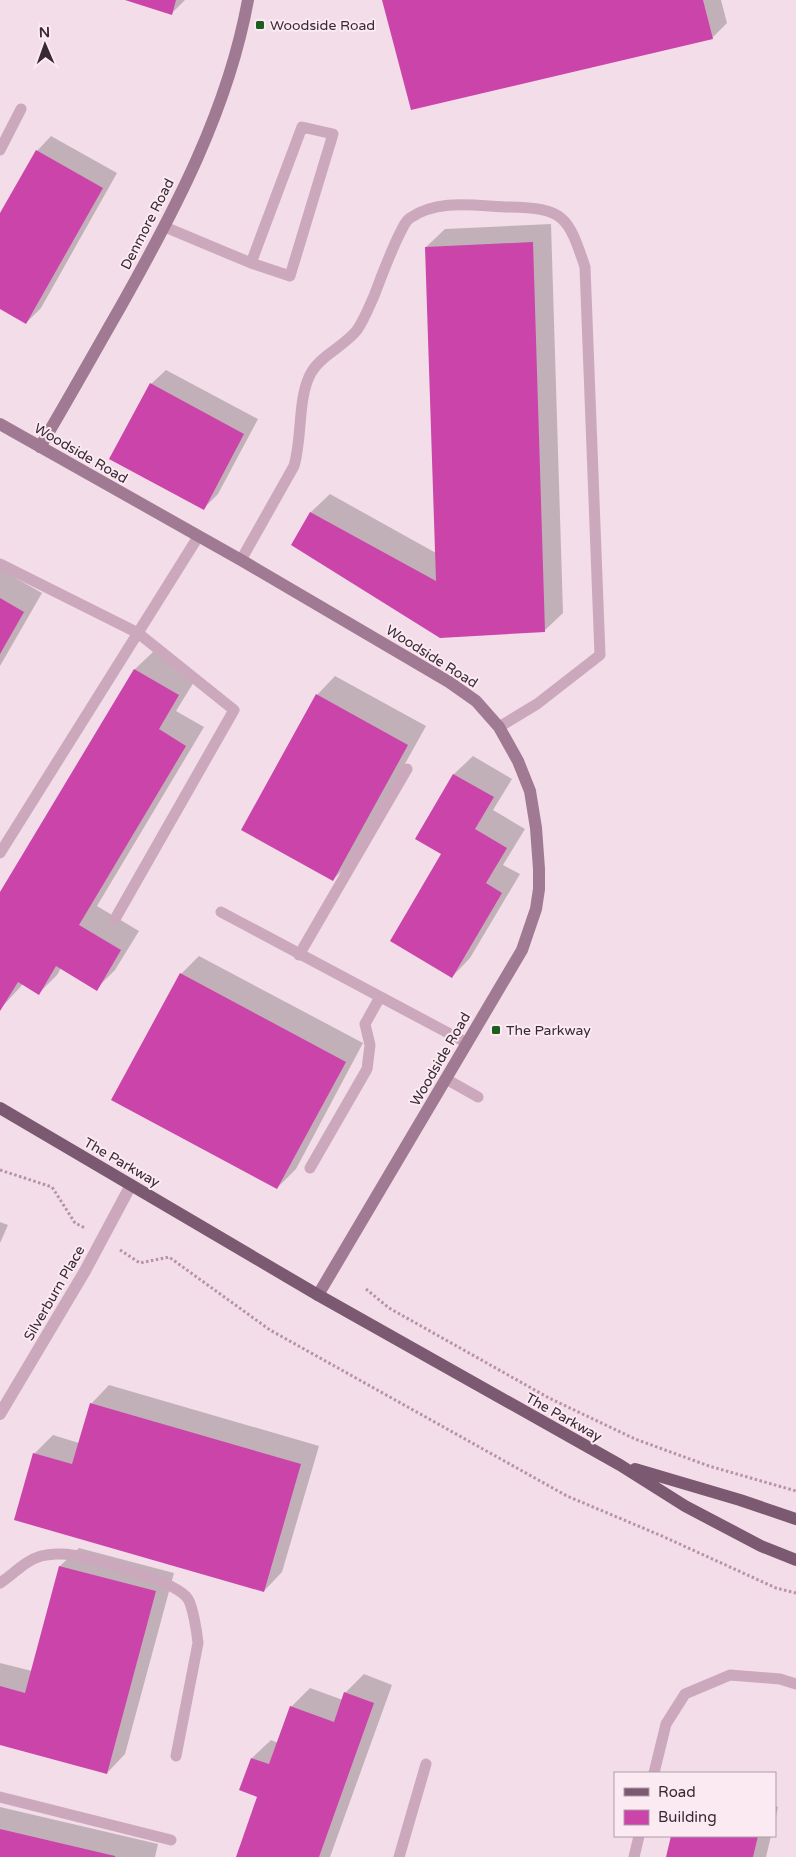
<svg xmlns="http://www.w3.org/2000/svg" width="796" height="1857" font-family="'Varela Round',sans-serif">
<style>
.shadow{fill:#0003}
.building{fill:#cb44aa}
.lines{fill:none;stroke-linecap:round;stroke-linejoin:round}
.path{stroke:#b892a8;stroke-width:3;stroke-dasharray:2.5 2.5;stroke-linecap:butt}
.lane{stroke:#cca8bc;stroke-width:11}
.street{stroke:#cca8bc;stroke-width:12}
.secondary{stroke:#a07a92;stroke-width:12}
.primary{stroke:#7b5970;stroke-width:12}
.poi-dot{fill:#1c5d20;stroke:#fbeaf2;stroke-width:2}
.labels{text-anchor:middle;stroke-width:4;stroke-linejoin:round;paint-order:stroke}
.poi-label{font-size:14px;fill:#392934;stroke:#fbeaf2;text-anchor:start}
.street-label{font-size:14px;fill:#392934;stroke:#fbeaf2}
</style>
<rect width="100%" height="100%" fill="#f3dde8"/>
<!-- shadow -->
<path class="shadow" d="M128 0H185L172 13Z
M384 0H721L727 23 712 38Z
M51 136 117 173 41 308 26 323 0 308V215L37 151Z
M551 224 563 613 544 631 293 544 311 512 330 494 436 553 426 247 445 229Z
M166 370 258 419 218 494 204 508 151 384Z
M0 569 42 593 0 666Z
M154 651 197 677 176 711 204 727 97 906 139 931 115 970 96 989 61 968 57 975 39 993 23 984 1 1008 0 894 135 669Z
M335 676 426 726 351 861 333 880 317 695Z
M473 756 512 779 493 810 525 829 503 865 520 874 470 958 452 977 443 854 416 838 454 774Z
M199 956 363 1043 296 1169 277 1188 181 974Z
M0 1222 8 1225 0 1243Z
M109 1385 319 1446 282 1572 264 1591 34 1454 53 1435 79 1443 91 1404Z
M79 1548 174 1573 125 1754 107 1773 0 1744V1663L32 1671 60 1566Z
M364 1674 392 1685 330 1857H237L259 1796 252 1758 271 1740 278 1743 291 1707 310 1688 343 1700 345 1693Z
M775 1806 778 1807 775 1821Z
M0 1807 158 1844 155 1857H0Z
M672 1836H771L766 1857H667Z"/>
<!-- building -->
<path class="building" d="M125 0H176L172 15Z
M382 0H703L713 39 411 110Z
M36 150 103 188 26 324 0 309V213Z
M533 242 545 632 440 638 291 545 310 512 436 581 425 247Z
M150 383 244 434 204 510 109 459Z
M0 598 24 612 0 654Z
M134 669 179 695 159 729 186 746 79 925 121 950 97 991 56 966 39 995 18 982 0 1011V892Z
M316 694 408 745 333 881 241 830Z
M453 774 494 797 475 829 507 848 486 883 502 893 452 978 390 941 441 854 415 839Z
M180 973 346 1062 277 1189 111 1100Z
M90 1403 301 1464 264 1592 14 1520 33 1453 72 1464Z
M59 1566 156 1591 107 1774 0 1745V1686L25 1693Z
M344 1692 374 1703 319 1857H236L257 1797 239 1790 251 1758 269 1764 290 1706 334 1722Z
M0 1829 115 1856V1857H0Z
M671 1836H758L753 1857H666Z"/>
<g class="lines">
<!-- path -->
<path class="path" d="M0 1170 52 1187 75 1223 85 1228
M120 1250 140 1263 169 1257 270 1330 567 1496 662 1536 776 1588 796 1593
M366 1289 389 1308 549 1398 635 1439 709 1466 796 1491"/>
<!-- lane -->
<path class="lane" d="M0 150 21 109
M165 227 251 263 302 127 333 134 290 276 251 263
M241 560 294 466C302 439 298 401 309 377 318 356 344 347 357 330 364 320 369 307 374 296 382 275 390 253 400 233 403 228 405 221 410 218 438 198 477 206 509 207 564 208 568 216 585 267L600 655 537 704 499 727
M0 564 138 633 234 710 115 919
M0 853 198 537
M221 912 467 1043
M299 955 407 769
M446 1079 478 1097
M310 1168 367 1069 370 1045 365 1024 380 997
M0 1583C14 1574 24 1561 41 1556 49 1554 63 1553 72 1555 94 1559 177 1581 188 1599 193 1607 197 1633 198 1643L176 1756
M654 1773 666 1724 685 1694 730 1675 780 1679 796 1684
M0 1797 171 1840
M399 1857 426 1764
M634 1857 639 1836"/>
<!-- street -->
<path class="street" d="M0 1414 85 1271 131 1185"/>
<!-- secondary -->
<path class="secondary" d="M0 424 241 560 449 682 476 701 499 727 518 761 530 791 536 828 539 869V889L536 909 522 950 318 1295
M40 447C68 400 94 353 121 306 175 210 228 110 248 0"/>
<!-- primary -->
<path class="primary" d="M0 1108 318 1295 620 1465 685 1506 761 1546 796 1560
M635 1469 740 1500 796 1519"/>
</g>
<!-- markers -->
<g class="poi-dot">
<rect x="255" y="20" width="10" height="10" rx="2.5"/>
<rect x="491" y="1025" width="10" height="10" rx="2.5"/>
</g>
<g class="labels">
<!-- poi labels -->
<g class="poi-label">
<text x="270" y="30">Woodside Road</text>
<text x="506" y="1035">The Parkway</text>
</g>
<!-- street labels -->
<g class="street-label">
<text transform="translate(147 224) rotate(-63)" y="5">Denmore Road</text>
<text transform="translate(81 453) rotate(30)" y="5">Woodside Road</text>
<text transform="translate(432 656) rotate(32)" y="5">Woodside Road</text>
<text transform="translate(440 1059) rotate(-60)" y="5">Woodside Road</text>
<text transform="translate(122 1162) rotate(30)" y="5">The Parkway</text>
<text transform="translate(54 1293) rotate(-60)" y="5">Silverburn Place</text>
<text transform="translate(564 1417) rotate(29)" y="5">The Parkway</text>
</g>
</g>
<!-- legend -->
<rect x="614" y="1772" width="162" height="65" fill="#fbeaf2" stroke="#ad9da6"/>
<rect x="624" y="1788" width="25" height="8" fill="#7b5970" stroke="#ad9da6"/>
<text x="658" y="1797" font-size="15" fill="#392934">Road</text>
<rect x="624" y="1810" width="25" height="15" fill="#cb44aa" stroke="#ad9da6"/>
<text x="658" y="1822" font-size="15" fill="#392934">Building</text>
<!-- north arrow -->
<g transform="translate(45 45) rotate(358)" stroke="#fbeaf2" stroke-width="4" paint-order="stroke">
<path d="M0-4L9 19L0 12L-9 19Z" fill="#392934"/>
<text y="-8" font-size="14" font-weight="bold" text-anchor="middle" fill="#392934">N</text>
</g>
</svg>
